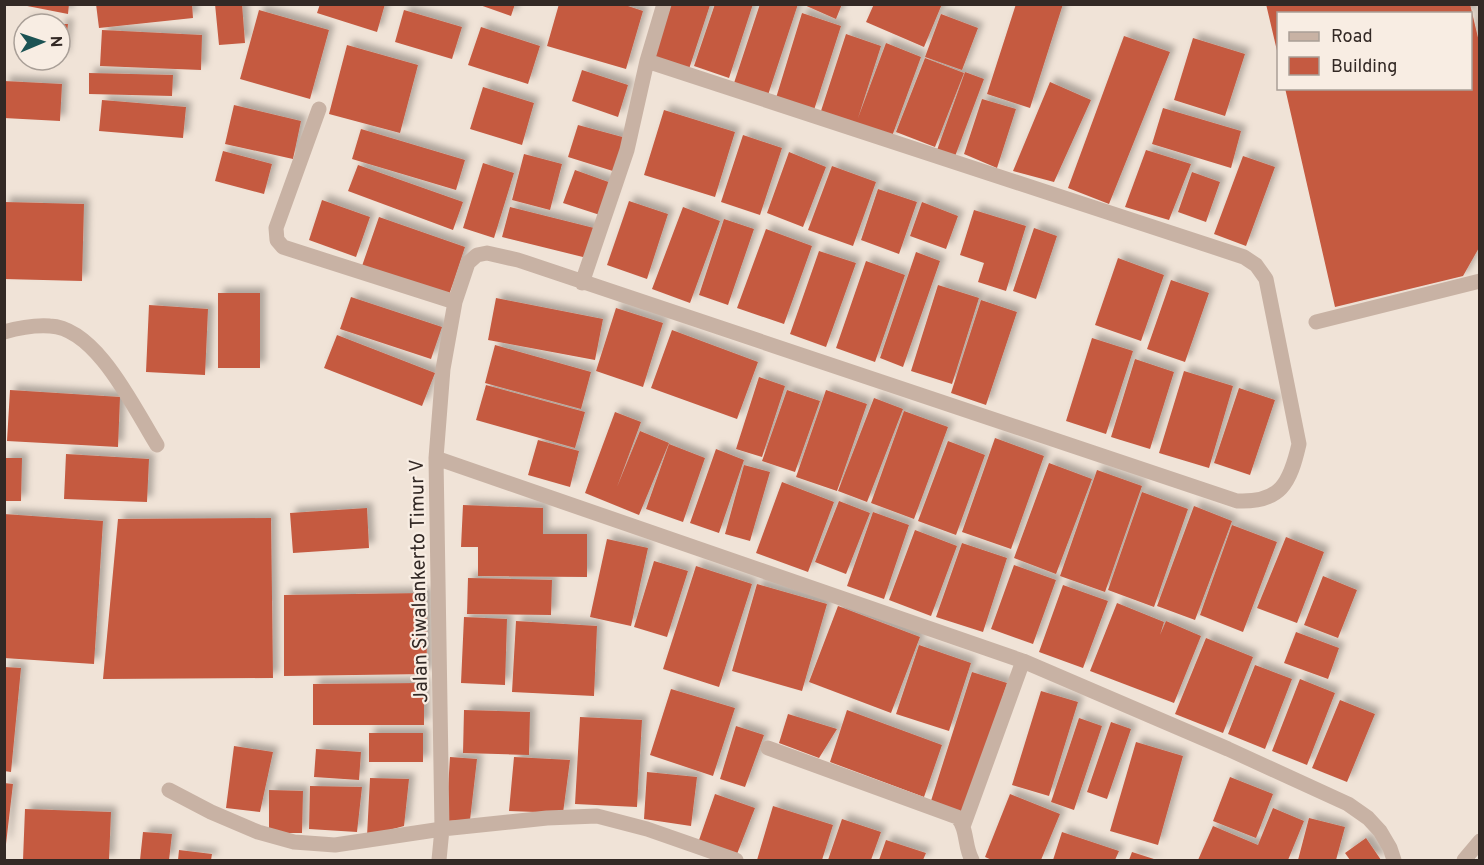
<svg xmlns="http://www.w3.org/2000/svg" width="1484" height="865" font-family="Overpass,sans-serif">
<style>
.building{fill:#c55a41;filter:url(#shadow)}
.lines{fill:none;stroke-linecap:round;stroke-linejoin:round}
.lane{stroke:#c8b2a4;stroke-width:15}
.street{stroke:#c8b2a4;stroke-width:15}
.labels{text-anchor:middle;stroke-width:4.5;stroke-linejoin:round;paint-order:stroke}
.street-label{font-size:20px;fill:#332925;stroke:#f8ede3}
</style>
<defs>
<filter id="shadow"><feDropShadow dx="5.5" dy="-5.5" stdDeviation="3" flood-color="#0004"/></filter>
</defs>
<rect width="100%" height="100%" fill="#f0e3d7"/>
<!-- building -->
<path class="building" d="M17 4H69L68 14Z
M96 4H192L193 18 99 28Z
M215 4H242L245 43 219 45Z
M320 4H385L377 32 317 13Z
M477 4H515L511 16Z
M559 4H622L643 11 626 69 547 46Z
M715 4H753L729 78 694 66Z
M760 4H798L768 95 734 83Z
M802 4H842L836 19Z
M874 4H942L924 47 866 22Z
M1016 4H1063L1030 108 987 94Z
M1266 4H1470L1480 46V246L1463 276 1335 307 1285 88H1470V14H1278V55Z
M671 5H710L689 69 654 57Z
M259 10 329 30 310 99 240 79Z
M404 10 462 27 452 59 395 42Z
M802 13 841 26 814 110 776 98Z
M941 14 978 28 962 70 925 57Z
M26 21 46 22V24H26Z
M60 24H68L64 58H60Z
M481 27 540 46 528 84 468 65Z
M102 30 202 35 201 70 100 66Z
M846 34 881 46 858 118 886 43 921 57 891 139 820 114Z
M1124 36 1170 52 1109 204 1068 188Z
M1193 38 1245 54 1225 116 1174 100Z
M347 45 418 65 400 133 329 114Z
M925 58 964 73 935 147 896 132Z
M582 70 628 85 618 117 572 101Z
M965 72 984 79 954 159 936 153Z
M89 73 173 75 172 96 89 94Z
M4 81 62 84 60 121 4 118Z
M1050 82 1091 100 1054 182 1013 171Z
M483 87 534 103 522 145 470 129Z
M982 99 1016 109 997 168 964 154Z
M102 100 186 107 183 138 99 131Z
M234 105 301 121 293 159 225 144Z
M1163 108 1241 131 1231 168 1152 144Z
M664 110 735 132 715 197 644 175Z
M578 125 626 138 616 172 568 157Z
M361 129 465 160 456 190 352 159Z
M743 135 782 148 760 215 721 202Z
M1146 150 1191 164 1169 220 1125 207Z
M223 151 272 164 264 194 215 181Z
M789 152 826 167 803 227 767 213Z
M524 154 562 164 550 210 512 200Z
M1243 156 1275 167 1246 246 1214 234Z
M483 163 514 173 494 238 463 228Z
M358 165 463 202 453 230 348 191Z
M832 166 876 182 853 246 808 230Z
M575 170 614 184 603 216 563 203Z
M1192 172 1220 182 1206 222 1178 212Z
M878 189 917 202 899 254 861 240Z
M322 200 370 217 356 257 309 240Z
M629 201 668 214 647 279 607 265Z
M4 202 84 204 82 281 4 279Z
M922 202 958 216 946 249 910 236Z
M510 207 594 228 587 258 502 237Z
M683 207 720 221 690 303 652 289Z
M974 210 1026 226 1006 291 978 282 984 263 960 255Z
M379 217 465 247 449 295 362 266Z
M724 219 754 229 728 305 699 295Z
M1034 228 1057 236 1036 299 1013 291Z
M766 229 812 246 784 324 737 308Z
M819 251 856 263 826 347 790 334Z
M916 252 940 261 903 367 880 358Z
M1118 258 1164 275 1141 341 1095 325Z
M866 261 905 275 875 362 836 348Z
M1171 280 1209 293 1185 362 1147 349Z
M938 285 979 298 952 384 911 371Z
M218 293H260V368H218Z
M351 297 442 327 431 359 340 329Z
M496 298 603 319 595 360 488 340Z
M981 300 1017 312 986 405 951 393Z
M149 305 208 309 205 375 146 372Z
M616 308 663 323 643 387 596 371Z
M672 330 758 362 737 419 651 388Z
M337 335 435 373 422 406 324 368Z
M1092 338 1133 351 1106 434 1066 421Z
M495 345 591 372 581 409 485 383Z
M1135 359 1174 372 1150 449 1111 437Z
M1184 371 1233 386 1209 468 1159 453Z
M759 377 785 386 762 457 736 449Z
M486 385 585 412 575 448 476 420Z
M1239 388 1275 400 1250 475 1214 463Z
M10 390 120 397 118 447 7 441Z
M787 390 820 401 795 472 762 461Z
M826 390 867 404 837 491 796 477Z
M874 398 903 409 867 502 838 491Z
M904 411 948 427 914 519 871 503Z
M615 412 641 422 617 487 640 431 669 443 639 515 585 493Z
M995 438 1044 456 1011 549 962 532Z
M538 440 579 451 570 487 528 475Z
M948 441 985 455 956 535 918 521Z
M669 444 705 458 683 522 646 509Z
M716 449 744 460 719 533 690 523Z
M66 454 149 459 147 502 64 499Z
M4 458H22L21 501H4Z
M1049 463 1092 479 1056 574 1014 558Z
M744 465 770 472 750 541 725 534Z
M1097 470 1142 486 1105 592 1060 576Z
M782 482 834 502 808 572 756 553Z
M1142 492 1188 509 1154 607 1108 590Z
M839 501 870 513 846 574 815 562Z
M463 505 543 508V534H587V577L478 576V547H461Z
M1194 506 1232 521 1195 620 1157 606Z
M367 508 369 548 293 553 290 513Z
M873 512 909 525 884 599 847 586Z
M4 514 103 521 94 664 4 658Z
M271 518 273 678 103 679 118 519Z
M1232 525 1277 542 1243 632 1200 615Z
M915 530 957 546 931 616 889 600Z
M1286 537 1324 552 1297 623 1257 608Z
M607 539 648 548 631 626 590 617Z
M962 543 1007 558 983 632 936 617Z
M654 561 688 571 667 637 634 627Z
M1014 565 1056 580 1033 644 991 629Z
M696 566 752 584 719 687 663 669Z
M1323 576 1357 590 1338 638 1304 625Z
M468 578 552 580 551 615 467 614Z
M757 584 827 604 802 691 732 671Z
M1063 585 1108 601 1083 668 1039 652Z
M426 593 427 674 284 676V595Z
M1117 603 1164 622 1160 635 1166 621 1201 636 1174 703 1090 671Z
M838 606 920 637 891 713 809 682Z
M464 617 507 619 505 685 461 683Z
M516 621 597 626 594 696 512 692Z
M1296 632 1339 648 1328 679 1284 663Z
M1206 638 1253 657 1223 733 1175 714Z
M919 645 971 663 949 731 896 714Z
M1255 665 1292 679 1265 749 1228 734Z
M4 667 21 668 11 772 4 771Z
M972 672 1007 683 965 816 930 804Z
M1300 679 1335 693 1307 765 1272 751Z
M424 683V725H313V684Z
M671 689 735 708 713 776 650 755Z
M1041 691 1078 702 1049 796 1012 785Z
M1340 700 1375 714 1347 782 1312 768Z
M464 710 530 712 529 755 463 753Z
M847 710 942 745 924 797 830 762Z
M788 714 837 729 819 758 779 743Z
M580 717 642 720 637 807 575 804Z
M1079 718 1102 726 1074 810 1051 802Z
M1111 722 1131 729 1107 799 1087 792Z
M736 726 764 735 745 787 720 779Z
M369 733H423V762H369Z
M1136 742 1183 756 1158 845 1110 831Z
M234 746 273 752 260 812 226 808Z
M316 749 361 752 359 780 314 777Z
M450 757 477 759 470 820 446 821Z
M514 757 570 760 563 813 509 811Z
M647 772 697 777 691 826 644 819Z
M1230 777 1273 794 1256 838 1213 821Z
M370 778 409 779 404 826 367 836Z
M4 783 13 784 6 844H4Z
M310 786 362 787 357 832 309 829Z
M269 790 303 791 302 833H269Z
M715 794 755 808 737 854 699 840Z
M1010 794 1060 814 1041 860H992L985 857Z
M773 806 833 825 822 860H757Z
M1273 808 1304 821 1288 860H1198L1213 826 1258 845Z
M25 809 111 812 109 860H23Z
M1309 818 1345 827 1336 860H1298Z
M842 819 881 832 871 860H828Z
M143 832 172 834 169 860H140Z
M1062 832 1119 851 1115 860H1053Z
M1366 838 1381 860H1350L1345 853Z
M886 840 926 853 923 860H879Z
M179 850 212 854 211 860H178Z
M1132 852 1157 860H1129Z"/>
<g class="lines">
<!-- lane -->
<path class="lane" d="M1316 322 1480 281
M1464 860 1480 841"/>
<!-- street -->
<path class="street" d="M319 109 276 228 277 240 283 247 455 302
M582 283 627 150 647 61 664 4
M4 332C18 328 36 325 50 326 97 328 135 410 157 445
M436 458 1023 661 1228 749 1348 804 1368 818 1380 831 1390 848 1394 860
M768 748 957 817C968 829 964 846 972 860
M169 790 211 812 258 832 294 842 335 845 442 829 547 818 597 816 647 829 736 860
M964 824 1023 661
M439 860 442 829 436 458 443 369 455 302 468 263 477 255 487 253 518 260 1237 501C1281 503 1290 483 1299 444L1266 279 1256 265 1244 257 647 61"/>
</g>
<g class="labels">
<!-- street labels -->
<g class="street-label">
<text transform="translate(418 581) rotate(-91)" y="7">Jalan Siwalankerto Timur V</text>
</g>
</g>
<!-- border -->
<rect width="1484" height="865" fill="none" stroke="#332925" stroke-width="12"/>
<!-- legend -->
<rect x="1277" y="12" width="195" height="78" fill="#f8ede3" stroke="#a99f97" stroke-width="1.5"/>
<rect x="1289" y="32" width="30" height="9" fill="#c8b2a4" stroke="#a99f97" stroke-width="1.5"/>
<text x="1331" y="42" font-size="18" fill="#332925">Road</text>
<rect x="1289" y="57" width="30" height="18" fill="#c55a41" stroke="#a99f97" stroke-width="1.5"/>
<text x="1331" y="72" font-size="18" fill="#332925">Building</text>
<!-- north arrow -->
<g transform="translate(42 42) rotate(88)"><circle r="28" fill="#f8ede3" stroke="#a99f97" stroke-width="1.5"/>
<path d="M0-4.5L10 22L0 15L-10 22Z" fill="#1c5354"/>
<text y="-9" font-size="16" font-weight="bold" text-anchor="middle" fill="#332925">N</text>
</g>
</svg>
